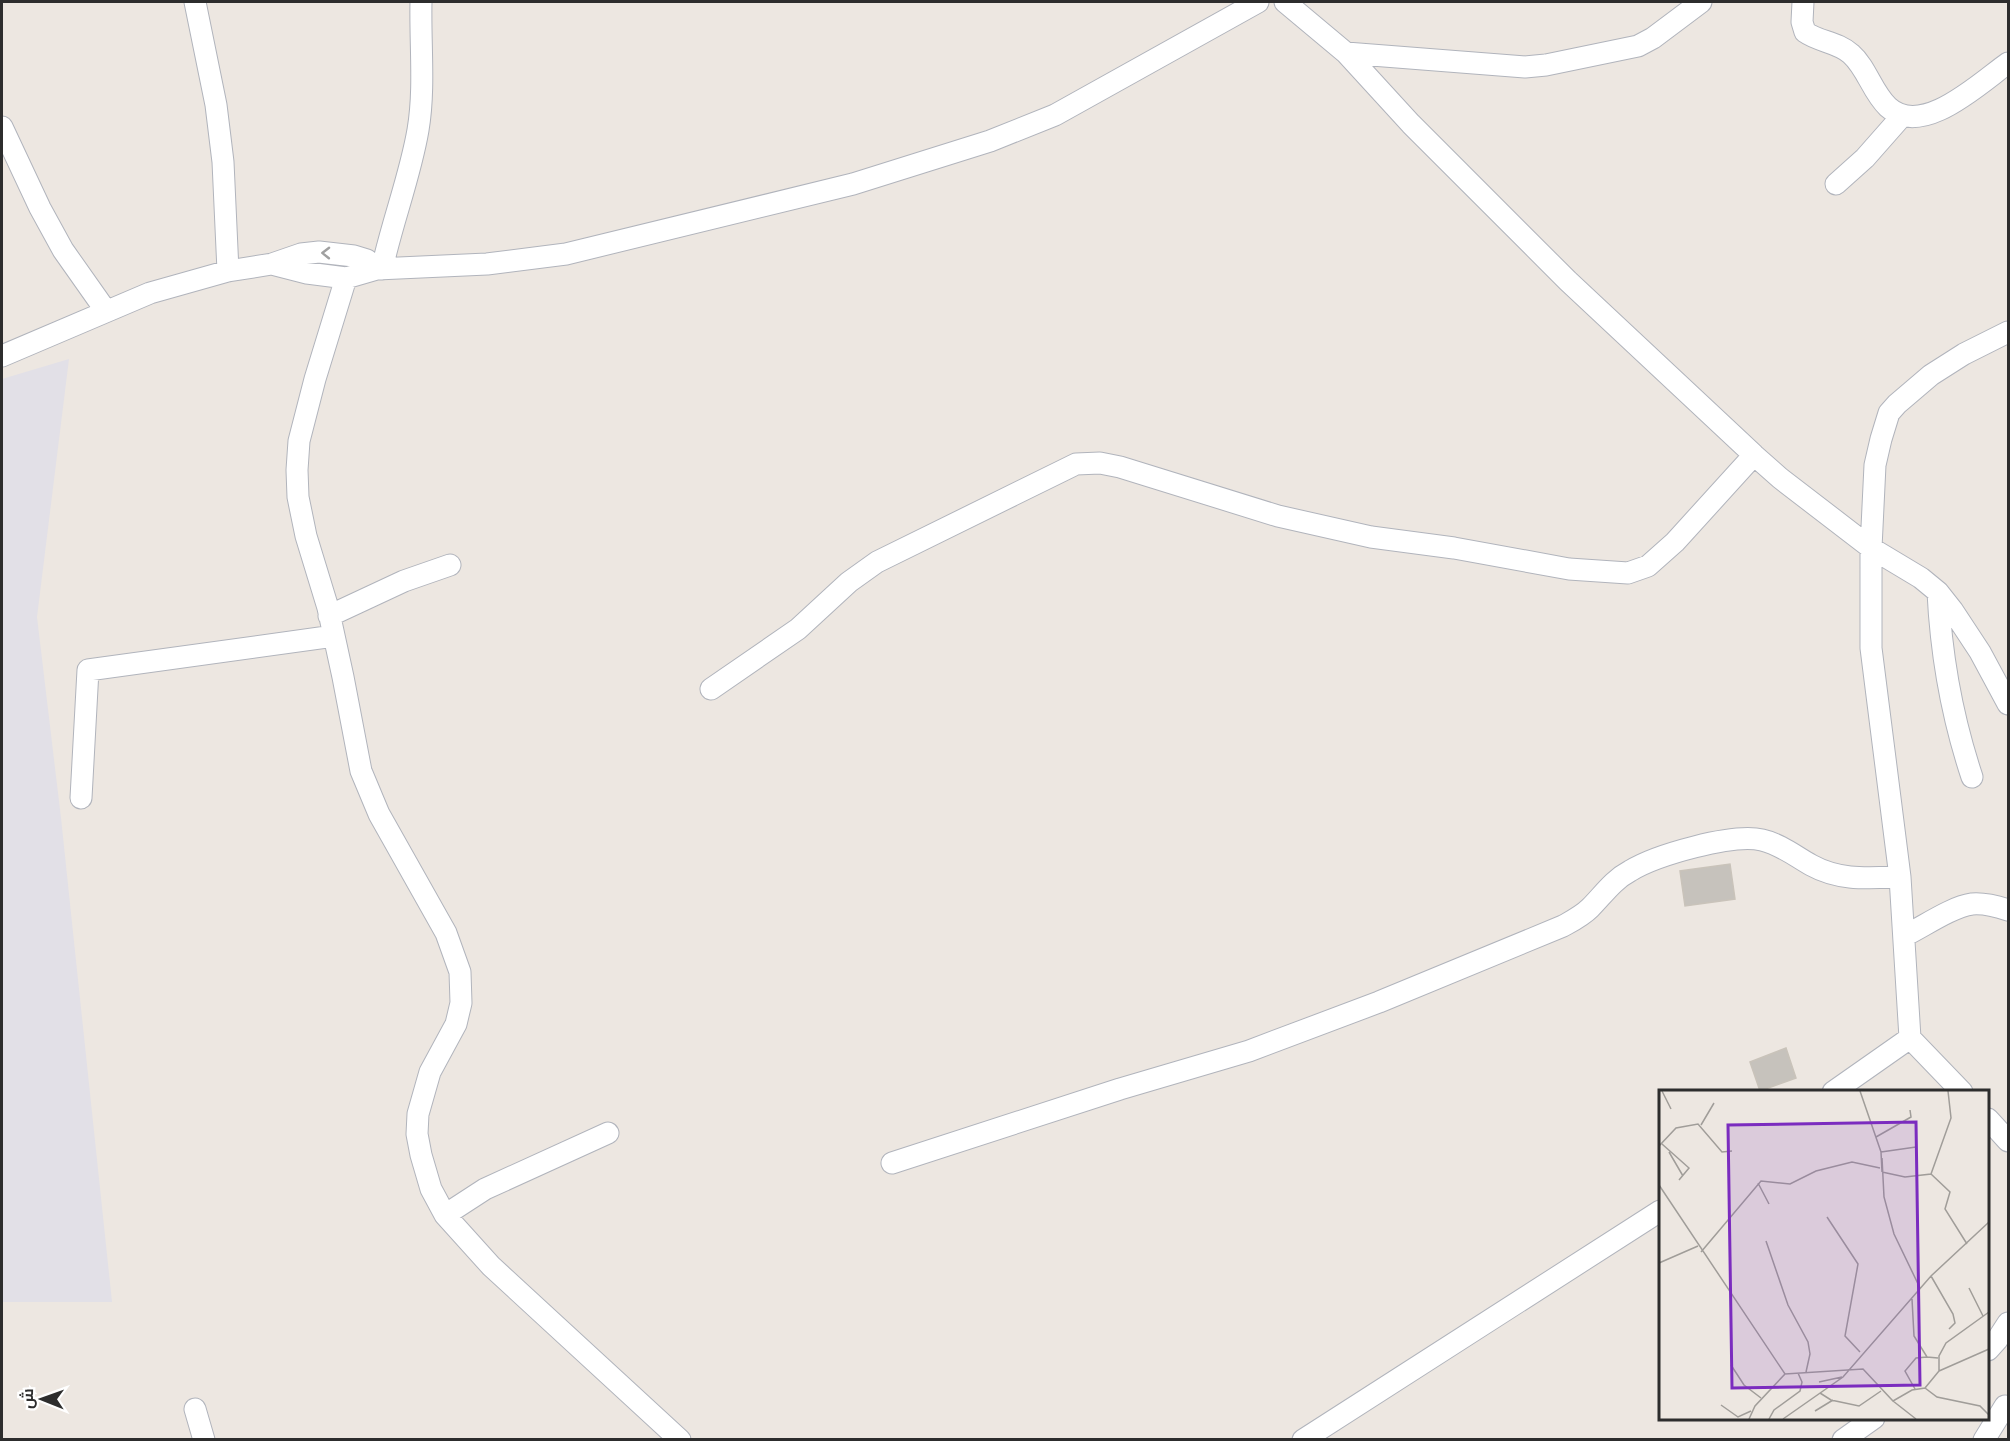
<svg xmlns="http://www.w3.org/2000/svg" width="2010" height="1441" font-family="Raleway,Cairo,sans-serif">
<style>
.industrial{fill:#e2e0e7}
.building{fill:#c6c2bc;stroke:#c9c3ba;stroke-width:1.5}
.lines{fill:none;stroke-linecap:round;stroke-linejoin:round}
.minor-casing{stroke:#b1b4bc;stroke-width:23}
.minor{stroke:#fff;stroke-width:21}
.oneway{stroke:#a0a0a0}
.inset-road{fill:none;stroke:#a09d99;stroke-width:1.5}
.view{fill:#7b2cbf;fill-opacity:0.15;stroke:#7b2cbf;stroke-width:3}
.inset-edge{fill:none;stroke:#2d2d2d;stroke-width:3}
</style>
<rect width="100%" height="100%" fill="#ede7e1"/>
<!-- industrial -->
<path class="industrial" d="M69 359 37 617 61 818 112 1302H2V379Z"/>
<!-- building -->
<path class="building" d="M1730 864 1735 899 1685 906 1680 871Z
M1786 1048 1796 1078 1760 1091 1750 1062Z"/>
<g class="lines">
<!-- minor casing -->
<g class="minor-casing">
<path id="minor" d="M195 2 216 105 223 162 228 271
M1285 2 1346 53 1411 124 1568 281 1754 455 1780 478 1871 548 1921 578 1938 592 1953 611 1980 652 2008 704
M1803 2 1802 22 1805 32C1819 42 1838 42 1851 54 1867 68 1872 92 1888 107 1922 139 1981 82 2008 63
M1346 53 1525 67 1546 65 1638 46 1653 38 1701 2
M2 127 40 208 63 250 106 311
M1836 184 1865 158 1902 116
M272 264 307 273 346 278 377 269 487 264 566 254 853 184 990 141 1055 115 1258 2
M382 269C392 222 410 177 418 130 425 89 420 44 421 2
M346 278 315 379 299 441 297 470 298 497 306 536 328 608 343 677 361 771 379 814 446 933 460 972 461 1003 456 1024 430 1072 418 1114 417 1134 421 1155 431 1189 445 1215 491 1266 680 1440
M2 356 150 293 228 271 272 264 301 254 319 252 354 256 367 260 377 269
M1938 592C1941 654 1952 717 1972 777
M329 616 404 581 450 565
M711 689 798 629 849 582 877 562 1076 464 1100 463 1120 467 1278 516 1371 537 1454 548 1569 569 1628 573 1648 566 1675 542 1754 455
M81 798 88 670 334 636
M1904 936C1923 927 1951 907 1972 904 1984 903 1996 906 2008 910
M1910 1038 1962 1092
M1833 1092 1910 1038 1900 877 1871 648V548L1875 465 1881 439 1889 413 1897 404 1931 375 1964 354 2008 332
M1988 1119 2008 1141
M892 1163 1120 1089 1249 1051 1379 1002 1563 926C1572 921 1582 916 1590 908 1603 895 1613 880 1630 871 1656 855 1733 833 1762 840 1780 844 1795 856 1811 865 1840 881 1868 878 1900 877
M445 1215 485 1189 608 1133
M1988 1350 1997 1340 2008 1323
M195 1409 204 1440
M1303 1440 1660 1211
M1843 1440 1874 1418
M1984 1440 2005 1406"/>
</g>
<!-- minor -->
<use href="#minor" class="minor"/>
</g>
<!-- one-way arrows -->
<defs><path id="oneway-chevron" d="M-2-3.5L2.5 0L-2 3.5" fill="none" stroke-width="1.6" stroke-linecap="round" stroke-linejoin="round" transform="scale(1.5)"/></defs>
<use class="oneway" href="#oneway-chevron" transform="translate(326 253) rotate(-179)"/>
<!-- overview -->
<g transform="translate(1659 1090)">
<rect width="330" height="330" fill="#ede7e1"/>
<path class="inset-road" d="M3 1 12 19M201 1 222 62 223 82M42 35 55 13M217 47 252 27 251 20M3 54 30 78 20 90M0 56 17 38 39 34 63 62 73 61M10 62 24 86M222 62 257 57M223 68 225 107 235 144 261 198M223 82 246 87 272 84 292 28 289 1M272 84 291 102 286 119 308 154M99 93 110 114M0 95 126 284 204 279 234 311 253 300 266 298 280 281V266L287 253 330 222M168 127 199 174 186 246 201 262M107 151 129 215 149 252 151 264 147 282M42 162 102 91 131 94 157 81 193 72 221 78M0 173 39 156M272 186 294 224 296 233 290 239M310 198 324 226M253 209 255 246 268 267 279 268M72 275 85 295 102 308M280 281 330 259M160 292 183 287M266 298 278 307 321 316 330 325M256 299 246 281 257 268 268 267M161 303 172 310 200 316 222 301M234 311 257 329M62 315 79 327 92 321M156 321 174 310M90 329 96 316 126 284M110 329 115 320 141 301 143 292 139 283M124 329 184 287 272 186 330 132"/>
<path class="view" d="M257 32 261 295 73 298 69 35Z"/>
<rect width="330" height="330" class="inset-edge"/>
</g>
<!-- border -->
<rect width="2010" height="1441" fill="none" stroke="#2d2d2d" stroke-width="6"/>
<!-- north arrow -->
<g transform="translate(42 1399) rotate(271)" stroke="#ffffff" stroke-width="4.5" paint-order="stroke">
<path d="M0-4.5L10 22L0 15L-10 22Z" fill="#2d2d2d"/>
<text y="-9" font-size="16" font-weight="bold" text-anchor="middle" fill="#2d2d2d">ش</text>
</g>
</svg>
